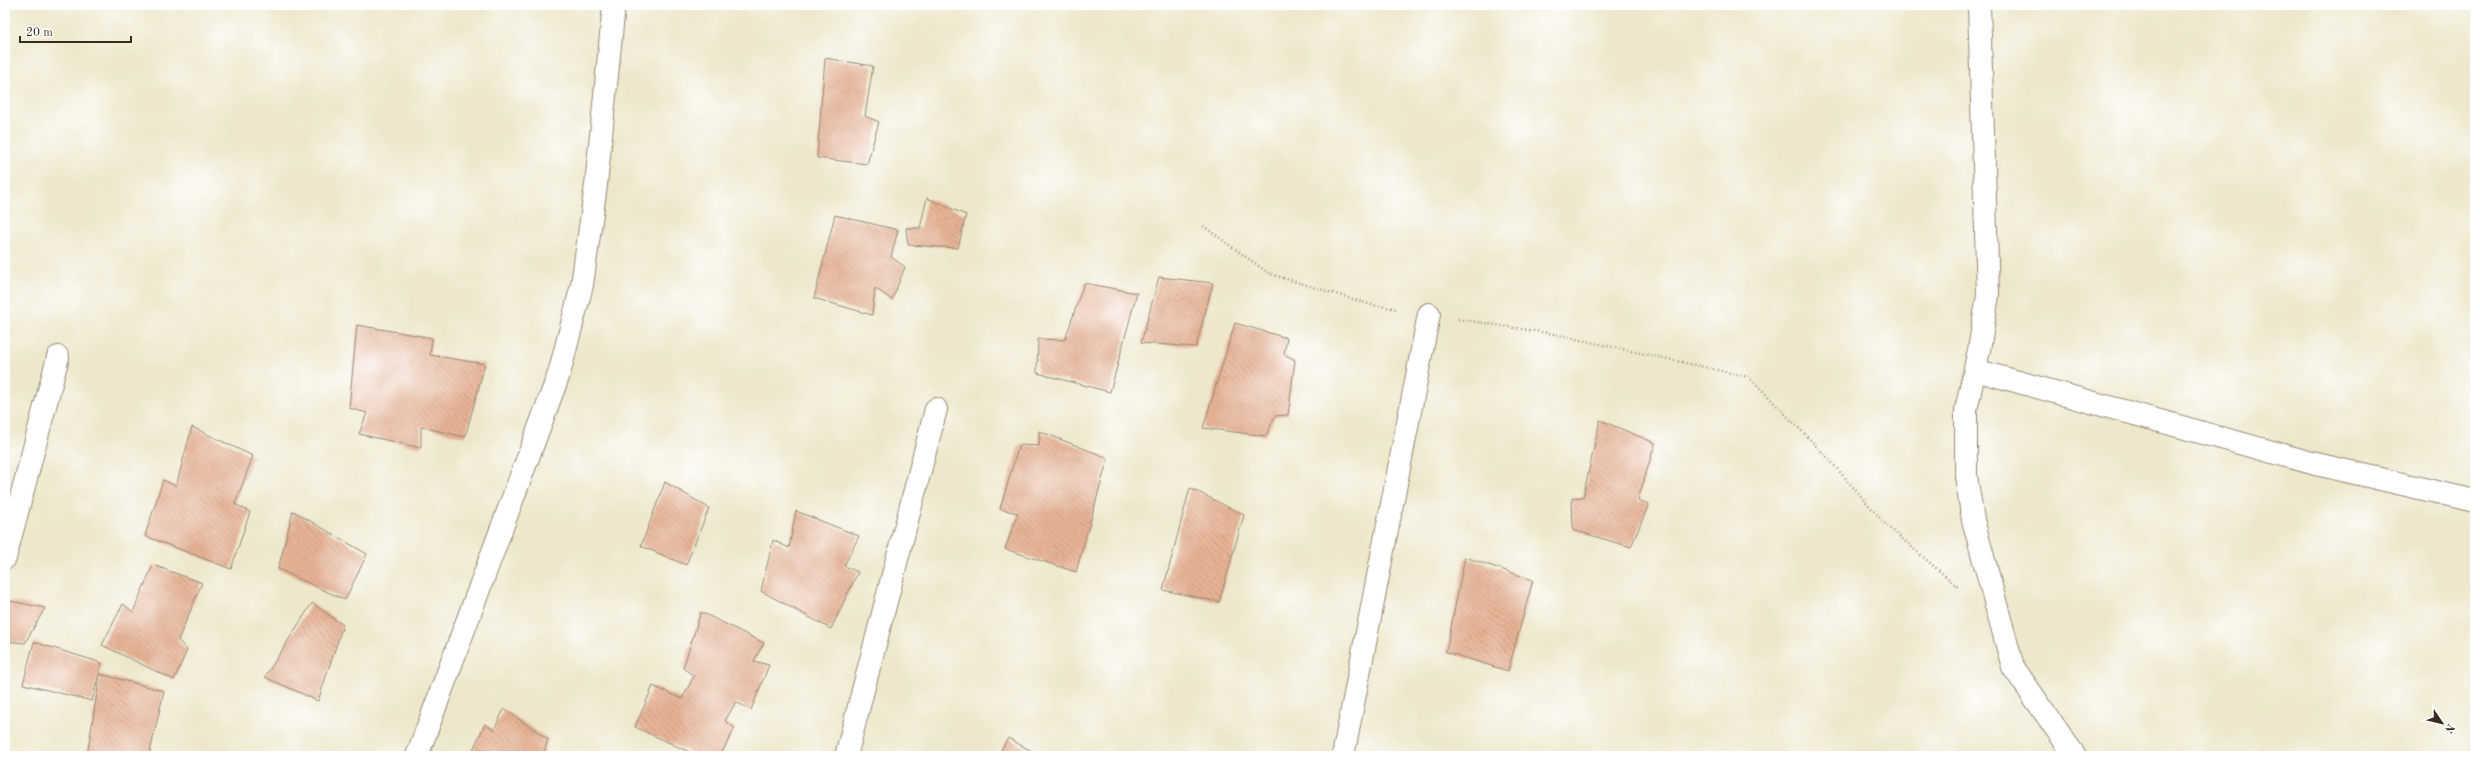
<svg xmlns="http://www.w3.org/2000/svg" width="2480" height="761" font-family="'Old Standard TT',serif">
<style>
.building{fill:url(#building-back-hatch)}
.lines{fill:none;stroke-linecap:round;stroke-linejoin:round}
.minor-casing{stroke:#948874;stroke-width:24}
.path{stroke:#948874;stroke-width:2.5;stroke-dasharray:1 3;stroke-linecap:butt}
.minor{stroke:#fff;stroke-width:22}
</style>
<defs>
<pattern id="building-back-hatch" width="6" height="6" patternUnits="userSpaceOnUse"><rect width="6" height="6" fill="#e7b394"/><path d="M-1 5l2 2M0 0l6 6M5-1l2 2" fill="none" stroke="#bc9278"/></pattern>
</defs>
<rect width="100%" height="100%" fill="#fff"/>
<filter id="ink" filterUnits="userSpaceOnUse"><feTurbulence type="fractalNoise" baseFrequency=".025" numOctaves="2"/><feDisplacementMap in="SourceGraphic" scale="8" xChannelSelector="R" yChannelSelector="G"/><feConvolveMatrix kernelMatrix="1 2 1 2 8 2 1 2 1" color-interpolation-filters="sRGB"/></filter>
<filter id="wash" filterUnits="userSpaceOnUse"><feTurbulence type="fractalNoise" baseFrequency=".012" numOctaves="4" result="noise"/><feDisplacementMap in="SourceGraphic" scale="16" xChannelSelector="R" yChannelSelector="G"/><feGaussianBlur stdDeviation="0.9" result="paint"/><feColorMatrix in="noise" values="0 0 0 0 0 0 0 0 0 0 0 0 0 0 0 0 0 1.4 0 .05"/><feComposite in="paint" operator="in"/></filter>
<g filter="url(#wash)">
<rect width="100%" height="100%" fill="#eee7cb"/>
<g id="blocks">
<!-- building -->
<path class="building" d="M825 58 873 66 865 116 879 122 867 164 817 158Z
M927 198 966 215 958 248 908 245 906 228H920Z
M835 215 898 230 891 257 905 267 892 300 875 288 872 315 814 298Z
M1159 277 1213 283 1196 347 1141 343Z
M1084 283 1137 293 1110 392 1037 373 1038 339 1065 340Z
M1235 323 1287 338 1284 354 1295 360 1288 415 1275 416 1266 436 1203 428Z
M357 325 432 338 430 355 485 364 465 437 421 427V448L359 434 367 413 349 408Z
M1600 420 1655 443 1638 500 1649 504 1631 547 1573 530 1572 498 1583 497Z
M192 427 253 456 235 504 250 512 231 569 145 536 163 480 176 486Z
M1039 431 1108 458 1076 572 1005 549 1018 513 1000 509 1019 445 1039 446Z
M665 482 709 508 686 565 641 546Z
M1190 488 1244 515 1219 602 1163 590Z
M293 511 367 554 345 600 278 569Z
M796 511 859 536 844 566 858 572 831 629 761 591 773 540 789 548Z
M1465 557 1533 580 1508 671 1446 652Z
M153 565 202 583 178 640 187 650 174 680 102 645 123 604 133 612Z
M10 601 45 608 25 643 5 641V624Z
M312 603 343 625 318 701 265 677Z
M701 612 764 643 754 661 769 665 751 710 736 702 725 721 735 728 720 756H698L635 727 653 686 682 699 694 676 683 668Z
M34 642 102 663 92 701 23 684Z
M100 674 164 691 149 756H87Z
M504 709 548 739 543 756H470L485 724 494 730Z
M1008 738 1037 754 1036 756H998Z"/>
</g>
</g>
<g filter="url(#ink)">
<use href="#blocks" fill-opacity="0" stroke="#948874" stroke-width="1"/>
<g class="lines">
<!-- minor casing -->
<g class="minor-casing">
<path id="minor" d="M1979 5 1988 295 1979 350 1966 410V476L1973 520 2013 667 2075 756
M1975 370 2312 463 2475 501
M5 558 58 357
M417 756 559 374 582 285 596 185 614 5
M846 756 936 409
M1343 756 1429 314"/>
</g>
<!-- path -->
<path class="path" d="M1203 226 1270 274 1372 305 1398 309
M1458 319 1554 334 1749 377 1826 456 1886 525 1958 587"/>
<!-- minor -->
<use href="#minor" class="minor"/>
</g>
</g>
<!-- margin -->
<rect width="2480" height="761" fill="none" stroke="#fff" stroke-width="20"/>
<!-- north arrow -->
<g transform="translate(2442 723) rotate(125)" stroke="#ffffff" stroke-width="3" paint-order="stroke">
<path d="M0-3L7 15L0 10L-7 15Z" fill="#3b2a1e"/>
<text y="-6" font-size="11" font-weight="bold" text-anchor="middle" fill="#3b2a1e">N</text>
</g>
<!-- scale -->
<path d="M20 36v6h111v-6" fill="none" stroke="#3b2a1e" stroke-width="2"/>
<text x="26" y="36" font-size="12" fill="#3b2a1e" stroke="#ffffff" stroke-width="3" paint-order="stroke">20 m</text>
</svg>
